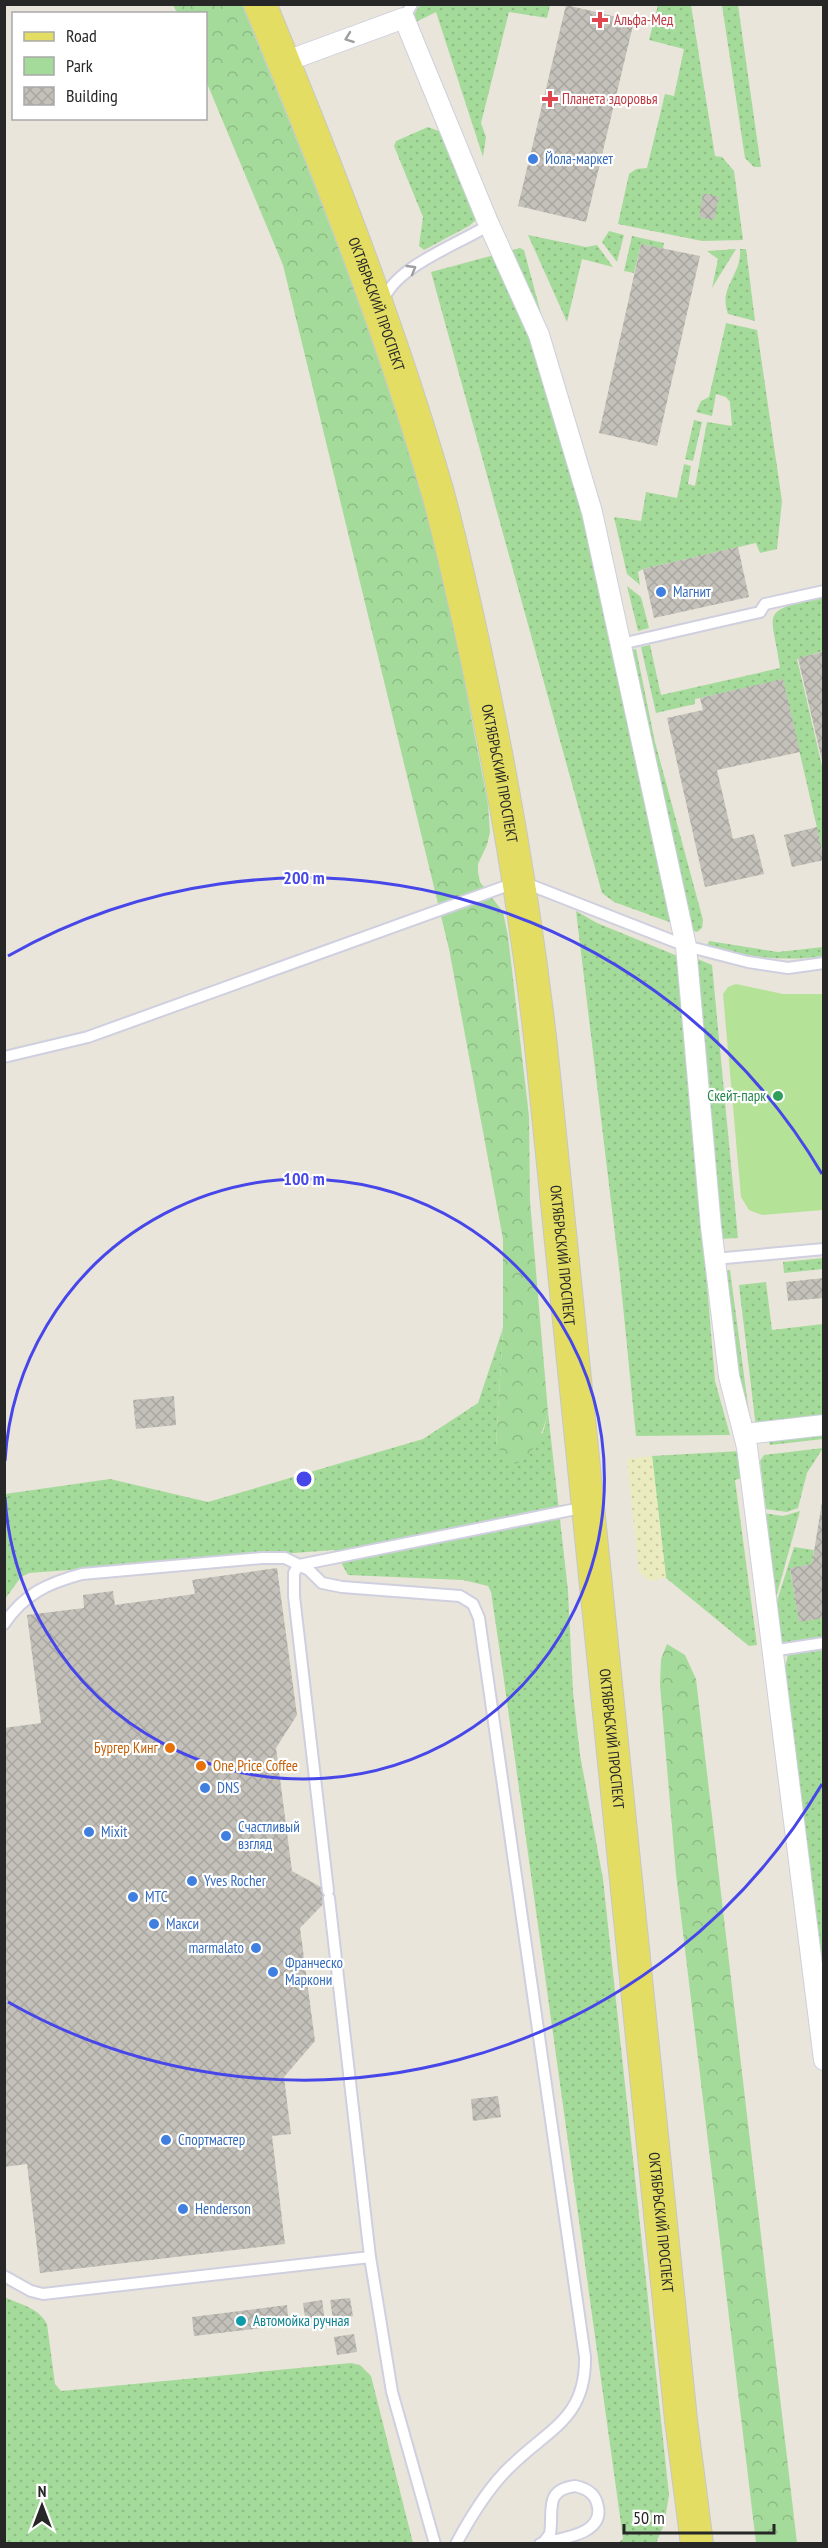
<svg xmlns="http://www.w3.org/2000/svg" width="828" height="2548" font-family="'PT Sans Narrow',sans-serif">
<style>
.green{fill:url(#green-dots)}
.forest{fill:url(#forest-crowns)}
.sand{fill:url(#sand-dots)}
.pitch{fill:#b4e297}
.building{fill:url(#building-cross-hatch)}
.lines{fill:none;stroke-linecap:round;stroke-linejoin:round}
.service-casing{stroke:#cfcfdf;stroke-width:14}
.minor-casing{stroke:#cfcfdf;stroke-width:22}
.primary-casing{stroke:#c7c7c7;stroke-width:34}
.service{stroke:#fff;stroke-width:10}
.minor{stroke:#fff;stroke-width:20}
.primary{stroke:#e3dd64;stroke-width:32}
.oneway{stroke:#9e9e9e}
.ring{fill:none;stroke:#4747e9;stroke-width:3}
.health-dot{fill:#e0444e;stroke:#fff;stroke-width:2}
.shop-dot{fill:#3f7fe0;stroke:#fff;stroke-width:2}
.leisure-dot{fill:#2e9e5b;stroke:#fff;stroke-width:2}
.food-dot{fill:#e8710a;stroke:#fff;stroke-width:2}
.culture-dot{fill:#0f9aa8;stroke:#fff;stroke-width:2}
.labels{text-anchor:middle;stroke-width:4.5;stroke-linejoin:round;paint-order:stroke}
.health-label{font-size:15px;fill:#be3a42;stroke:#fff;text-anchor:start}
.shop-label{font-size:15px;fill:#366cbe;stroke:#fff;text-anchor:start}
.street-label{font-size:15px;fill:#272727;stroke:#fff}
.leisure-label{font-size:15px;fill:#27864d;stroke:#fff;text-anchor:end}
.food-label{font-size:15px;fill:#c56008;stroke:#fff;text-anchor:end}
.culture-label{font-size:15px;fill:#0d838f;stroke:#fff;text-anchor:start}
.centre{fill:#4747e9;stroke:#fff;stroke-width:3}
.ring-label{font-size:18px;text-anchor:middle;font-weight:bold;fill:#4747e9;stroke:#fff;stroke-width:4.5;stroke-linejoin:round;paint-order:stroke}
</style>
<defs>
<pattern id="green-dots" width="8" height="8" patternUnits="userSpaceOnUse" patternTransform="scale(1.5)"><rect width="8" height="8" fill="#a5db9a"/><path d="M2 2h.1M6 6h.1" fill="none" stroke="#8ebc85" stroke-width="1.8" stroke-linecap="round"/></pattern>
<pattern id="forest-crowns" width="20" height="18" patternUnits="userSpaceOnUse" patternTransform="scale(1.5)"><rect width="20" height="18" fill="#a5db9a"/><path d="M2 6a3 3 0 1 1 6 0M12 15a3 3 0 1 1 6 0" fill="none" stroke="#8ebc85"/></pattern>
<pattern id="sand-dots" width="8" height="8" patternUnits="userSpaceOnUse" patternTransform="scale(1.5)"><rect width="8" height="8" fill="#eaecbf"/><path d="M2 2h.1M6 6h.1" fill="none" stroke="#c9caa4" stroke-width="1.8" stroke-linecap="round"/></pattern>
<pattern id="building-cross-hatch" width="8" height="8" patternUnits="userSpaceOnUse" patternTransform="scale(1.5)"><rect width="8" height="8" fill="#c4c1ba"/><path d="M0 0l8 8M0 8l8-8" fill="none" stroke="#a8a6a0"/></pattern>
</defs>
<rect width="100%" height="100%" fill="#e9e5da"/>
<!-- green -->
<path class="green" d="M420 5H550L547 18 509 12 481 123 486 137 483 157 436 12 414 23 413 16Z
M658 5H691L715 156 722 157 734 171 743 240 702 241 618 224 629 174 636 169 647 168 665 94 674 96 684 49 649 40Z
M722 5H738L761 167H754L745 158Z
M428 127 441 132 475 214V221L469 226 424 250 419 246 423 217 394 146 396 141Z
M609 231 624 235 617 262 602 242Z
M528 235 586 247 597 245 613 267 582 259 567 322Z
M632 236 664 243 663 249 641 244 634 273 624 271Z
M520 248 524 250 631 650 636 649 655 742 703 920 702 928 697 932 614 902 602 893 431 272Z
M736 249 712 288 718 259 707 251Z
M740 249H746L755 321 728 314C718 286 742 276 740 249Z
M726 323 757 330 782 501 777 549 760 553 756 543 643 569 638 572 640 585 627 574 614 517 641 521 646 492 677 498 684 464 691 466 688 484 695 486 707 422 732 426 730 402 726 397 716 394 712 416 696 412 701 401 709 397Z
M694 420 702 422 693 461 685 459Z
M627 586 641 597 649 628 638 631Z
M823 597V651L797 659 823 770V854L783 680 695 699V704L656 713 641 647 650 645 661 695 780 668C772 610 757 612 823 597Z
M576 911 597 923 680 957 715 1381 730 1435 636 1436 620 1276Z
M709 941 778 952 823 947V956C781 962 749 957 707 946Z
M693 957 712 965 738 1238 719 1239Z
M823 1258V1269L784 1273 783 1262Z
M730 1270 749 1413 742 1409 721 1271Z
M766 1282 772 1330 823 1324V1421L756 1428 739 1285Z
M503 1328 496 1445 543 1433 548 1412 568 1591 573 1692 580 1755 603 1879 669 2495 664 2525 656 2543H618L623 2539 622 2531 503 1673 491 1592 488 1586 463 1580 348 1575 334 1550 29 1573 21 1577 5 1599V1494L110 1479 208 1502 423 1439 478 1403Z
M823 1428V1439L770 1445 767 1435Z
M823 1448 807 1473 798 1508 787 1512 766 1509 760 1461 764 1455Z
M741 1451 742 1478 735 1480 757 1645 749 1646 666 1578 652 1456Z
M800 1511 774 1605 763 1513 783 1516Z
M794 1547 814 1550 812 1564 790 1569 799 1621 823 1618V1637L782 1643 776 1604Z
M823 1650H824L823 1968 785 1667 788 1655Z
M4 2297C20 2304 39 2308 47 2324L55 2384 61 2391 351 2363 360 2365 371 2376 413 2543H5Z"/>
<!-- forest -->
<path class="forest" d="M173 5H242C309 168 373 328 422 498 451 598 468 703 488 804L490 832 487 845 478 864V872L480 882 503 912 508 936 529 1116 530 1201 548 1412C543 1432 536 1453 516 1464L508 1461 496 1445 503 1328V1239L449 949 283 265 206 81V14L177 13Z
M667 1644 685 1655 696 1679 797 2543H756L676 1874 660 1685 661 1659Z"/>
<!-- sand -->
<path class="sand" d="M652 1456 666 1578 649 1581 639 1572 627 1459Z"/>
<!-- pitch -->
<path class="pitch" d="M736 984 783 994H823V1210L762 1215 749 1210 741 1197 723 994 728 987Z"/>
<!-- building -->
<path class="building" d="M566 5 634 21 586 222 518 206Z
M703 193 719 197 714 220 699 217Z
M641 244 700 256 657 446 599 433Z
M738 547 749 597 654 618 643 569Z
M822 652 824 660 823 765 798 658Z
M783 679 800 752 717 770 733 839 754 834 764 874 705 887 667 718 703 710 700 698Z
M817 827 824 860 792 867 784 835Z
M824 1278V1298L788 1301 786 1282Z
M174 1396 176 1425 136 1429 133 1400Z
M822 1502 824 1618 799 1622 790 1568 812 1564Z
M277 1568 297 1715 276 1748 292 1871 333 1894 300 1928 315 2041 284 2077 291 2134 272 2136 285 2244 40 2273 27 2164 4 2167V1728L41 1723 27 1615 84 1608 83 1595 113 1591 115 1605 195 1594 192 1580Z
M498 2096 501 2117 473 2121 471 2099Z
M350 2298 353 2316 333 2319 330 2300Z
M322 2300 325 2321 306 2324 303 2303Z
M287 2305 289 2325 194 2336 192 2317Z
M354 2334 357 2352 337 2355 334 2337Z"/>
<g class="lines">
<!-- service casing -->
<g class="service-casing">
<path id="service" d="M404 18 412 4
M383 302C393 267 459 244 489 225
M621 644 760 612 765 604 824 591
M4 1057 88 1037 520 881 686 946 748 962 788 968 824 963
M714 1259 824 1249
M4 1624C24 1594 48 1583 82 1574L262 1558H285L309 1570 322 1583 342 1587 460 1596 473 1604 479 1618 585 2357C586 2418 550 2428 512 2465 489 2486 471 2516 456 2544
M771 1651 824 1643
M328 1891 294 1596V1573L299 1565 586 1507
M329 1898 370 2257 392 2392 435 2544
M4 2276 31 2291 43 2294 370 2257
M540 2544 543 2543C563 2538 607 2534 597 2503 594 2492 585 2488 575 2486 543 2490 554 2512 550 2534L543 2543"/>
</g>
<!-- minor casing -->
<g class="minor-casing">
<path id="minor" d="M284 62 404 18 487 220 539 335 592 512 686 946 711 1227 729 1376 747 1447 824 2060
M745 1434 824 1425"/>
</g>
<!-- primary casing -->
<g class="primary-casing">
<g id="primary">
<path id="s1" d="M260 4C326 164 389 324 437 490 452 544 464 600 476 655 504 785 526 914 541 1046L681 2420 697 2544"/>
</g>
</g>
<!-- service -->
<use href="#service" class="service"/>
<!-- minor -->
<use href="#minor" class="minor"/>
<!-- primary -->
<use href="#primary" class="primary"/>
</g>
<!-- one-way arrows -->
<defs><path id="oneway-chevron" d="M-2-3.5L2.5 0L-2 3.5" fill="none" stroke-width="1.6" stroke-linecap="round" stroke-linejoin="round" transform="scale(1.5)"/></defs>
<g class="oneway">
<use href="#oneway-chevron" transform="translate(349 38) rotate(160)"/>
<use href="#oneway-chevron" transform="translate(412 269) rotate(-30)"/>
</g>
<!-- distance rings -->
<g class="ring">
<path d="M5 1461A300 300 0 1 1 5 1497"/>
<path d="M822 1784A601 601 0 0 1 8 2002M8 956A601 601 0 0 1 822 1174"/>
</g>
<!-- markers -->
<g class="health-dot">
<path d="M597 11h6v6h6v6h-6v6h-6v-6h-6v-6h6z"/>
<path d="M547 90h6v6h6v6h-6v6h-6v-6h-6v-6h6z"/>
</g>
<g class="shop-dot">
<circle cx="533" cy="159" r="6"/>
<circle cx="661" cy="592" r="6"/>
<circle cx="205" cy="1788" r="6"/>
<circle cx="89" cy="1832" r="6"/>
<circle cx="226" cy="1836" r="6"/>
<circle cx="192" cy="1881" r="6"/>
<circle cx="133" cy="1897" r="6"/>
<circle cx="154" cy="1924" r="6"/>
<circle cx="256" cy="1948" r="6"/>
<circle cx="273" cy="1972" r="6"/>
<circle cx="166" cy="2140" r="6"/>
<circle cx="183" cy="2209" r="6"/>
</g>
<circle class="leisure-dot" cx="778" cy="1096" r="6"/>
<g class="food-dot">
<circle cx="170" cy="1748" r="6"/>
<circle cx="201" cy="1766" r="6"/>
</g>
<circle class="culture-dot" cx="241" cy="2321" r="6"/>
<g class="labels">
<!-- health labels -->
<g class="health-label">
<text x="614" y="25">Альфа-Мед</text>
<text x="562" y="104">Планета здоровья</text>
</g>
<!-- shop labels -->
<g class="shop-label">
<text x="545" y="164">Йола-маркет</text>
<text x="673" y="597">Магнит</text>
<text x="217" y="1793">DNS</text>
<text x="238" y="1832">Счастливый<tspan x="238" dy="17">взгляд</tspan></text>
<text x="101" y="1837">Mixit</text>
<text x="204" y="1886">Yves Rocher</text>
<text x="145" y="1902">МТС</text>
<text x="166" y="1929">Макси</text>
<text x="244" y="1953" text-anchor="end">marmalato</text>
<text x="285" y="1968">Франческо<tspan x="285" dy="17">Маркони</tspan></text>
<text x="178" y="2145">Спортмастер</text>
<text x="195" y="2214">Henderson</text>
</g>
<!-- street labels -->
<g class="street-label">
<text dy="5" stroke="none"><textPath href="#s1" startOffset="322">ОКТЯБРЬСКИЙ ПРОСПЕКТ</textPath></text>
<text dy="5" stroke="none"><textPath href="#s1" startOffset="808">ОКТЯБРЬСКИЙ ПРОСПЕКТ</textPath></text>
<text dy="5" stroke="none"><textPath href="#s1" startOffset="1294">ОКТЯБРЬСКИЙ ПРОСПЕКТ</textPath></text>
<text dy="5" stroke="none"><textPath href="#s1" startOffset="1780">ОКТЯБРЬСКИЙ ПРОСПЕКТ</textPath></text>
<text dy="5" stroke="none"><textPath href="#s1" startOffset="2266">ОКТЯБРЬСКИЙ ПРОСПЕКТ</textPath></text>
</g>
<!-- leisure labels -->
<g class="leisure-label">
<text x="766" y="1101">Скейт-парк</text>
</g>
<!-- food labels -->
<g class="food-label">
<text x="158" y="1753">Бургер Кинг</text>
<text x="213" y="1771" text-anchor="start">One Price Coffee</text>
</g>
<!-- culture labels -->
<g class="culture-label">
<text x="253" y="2326">Автомойка ручная</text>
</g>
</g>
<circle cx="304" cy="1479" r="9" class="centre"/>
<g class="ring-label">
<text x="304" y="884">200 m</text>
<text x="304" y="1185">100 m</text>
</g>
<!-- border -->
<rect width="828" height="2548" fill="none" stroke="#272727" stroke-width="12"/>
<!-- legend -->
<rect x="12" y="12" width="195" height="108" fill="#ffffff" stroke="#a9a9a9" stroke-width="1.5"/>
<rect x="24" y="32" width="30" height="9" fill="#e3dd64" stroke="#a9a9a9" stroke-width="1.5"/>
<text x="66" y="42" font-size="18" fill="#272727">Road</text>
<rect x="24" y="57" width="30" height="18" fill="#a5db9a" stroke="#a9a9a9" stroke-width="1.5"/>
<text x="66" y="72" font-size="18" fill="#272727">Park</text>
<rect x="24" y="87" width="30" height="18" fill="url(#building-cross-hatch)" stroke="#a9a9a9" stroke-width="1.5"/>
<text x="66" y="102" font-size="18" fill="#272727">Building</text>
<!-- north arrow -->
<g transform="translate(42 2506)" stroke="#ffffff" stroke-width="4.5" paint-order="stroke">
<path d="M0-4.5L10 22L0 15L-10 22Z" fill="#272727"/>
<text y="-9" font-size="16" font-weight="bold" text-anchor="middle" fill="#272727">N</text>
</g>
<!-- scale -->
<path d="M624 2524v9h150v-9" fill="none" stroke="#272727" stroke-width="3"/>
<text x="633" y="2524" font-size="18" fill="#272727" stroke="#ffffff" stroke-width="4.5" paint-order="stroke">50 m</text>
</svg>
